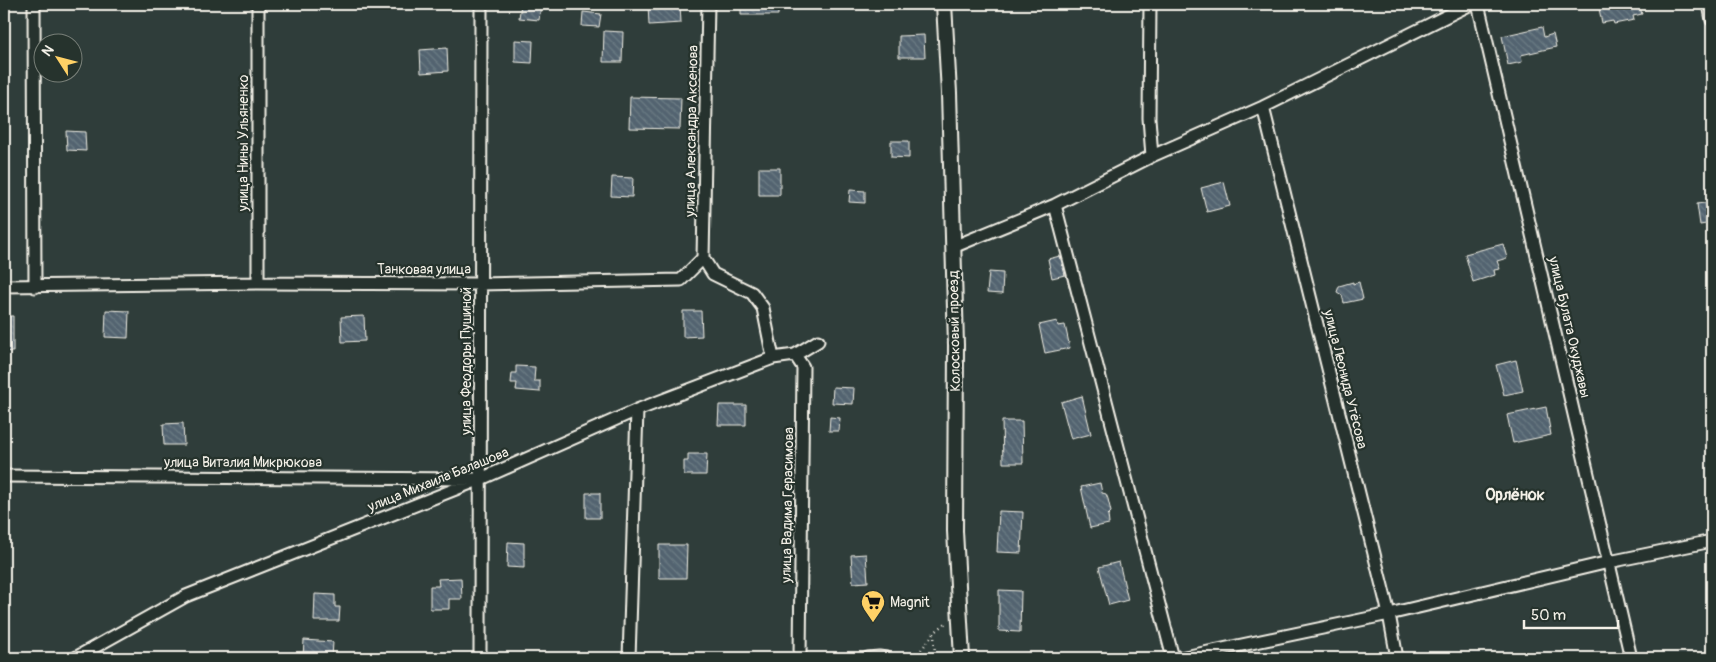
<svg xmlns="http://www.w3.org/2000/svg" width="1716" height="662" font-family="Pangolin,sans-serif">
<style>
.building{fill:url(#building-back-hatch);stroke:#f4f1e8}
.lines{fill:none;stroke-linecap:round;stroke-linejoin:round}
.minor-casing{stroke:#f4f1e8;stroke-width:15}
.tertiary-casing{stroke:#f4f1e8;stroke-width:18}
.path{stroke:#f4f1e8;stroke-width:2.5;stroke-dasharray:1 4;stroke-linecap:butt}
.minor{stroke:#26332d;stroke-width:11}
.tertiary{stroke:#26332d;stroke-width:14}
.labels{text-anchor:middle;stroke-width:4.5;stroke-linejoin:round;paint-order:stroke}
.street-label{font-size:14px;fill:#f4f1e8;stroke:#26332d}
.poi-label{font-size:14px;fill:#f4f1e8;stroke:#26332d;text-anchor:start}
.quarter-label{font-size:16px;font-weight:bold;fill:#f4f1e8;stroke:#26332d}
</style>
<defs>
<pattern id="building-back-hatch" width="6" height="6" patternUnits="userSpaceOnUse" patternTransform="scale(1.25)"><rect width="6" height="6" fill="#526470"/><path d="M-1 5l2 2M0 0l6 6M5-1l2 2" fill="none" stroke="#6c7b84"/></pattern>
</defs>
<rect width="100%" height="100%" fill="#2f3d3a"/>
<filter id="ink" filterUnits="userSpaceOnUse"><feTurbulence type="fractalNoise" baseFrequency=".02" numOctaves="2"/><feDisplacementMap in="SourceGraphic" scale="10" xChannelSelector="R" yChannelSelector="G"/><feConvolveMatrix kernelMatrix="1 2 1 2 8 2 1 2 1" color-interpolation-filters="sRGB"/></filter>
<g filter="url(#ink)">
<!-- building -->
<path class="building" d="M521 4H541L539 20 519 18Z
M648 4H680L681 23 649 25Z
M741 4H778V15H741Z
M1598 4H1639L1642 14 1633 16 1634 20 1614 24 1613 21 1602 23Z
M583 12 601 14 599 27 582 26Z
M1542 27 1544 37 1553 34 1556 47 1521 55 1522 62 1508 65 1502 36Z
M604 31 623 32 622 62H603Z
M924 35 925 57H899V36Z
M515 40 533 41 532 63 515 62Z
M447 48 448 71 421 73 420 50Z
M630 97 681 98 680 129 629 128Z
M66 131 85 132 86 151 67 150Z
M891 141H909V158L891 157Z
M759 168H780V195H759Z
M612 177 633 178 632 197 611 196Z
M1224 182 1230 206 1207 212 1201 188Z
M850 190 865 191V203L849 202Z
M1712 202V223L1700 225 1697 204Z
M1503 244 1507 258 1497 261 1500 269 1494 270 1495 275 1473 282 1465 254Z
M1060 256 1065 275 1052 278 1048 259Z
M989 272 1003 273 1002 294 987 293Z
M1353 282V284L1359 282 1363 299 1344 303 1342 295 1337 292 1339 286Z
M106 310 129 311 128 338 105 337Z
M683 311H701L702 336 683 337Z
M4 316H13V352L4 351Z
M364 316 365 341 342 342 341 317Z
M1057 321 1058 326 1065 325 1070 348 1045 353 1039 325Z
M1516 360 1523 391 1504 395 1496 365Z
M516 366 535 367 534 381H540V392L516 390 517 383H511L512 373H516Z
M833 387 854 388 853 404 832 403Z
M1082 396 1091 434 1071 439 1061 402Z
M719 405H746V425H718Z
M1546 407 1551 435 1513 443 1507 415Z
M830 417 840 418 839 431H829Z
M1002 421H1022L1023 463H1003Z
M183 423 184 445H164L163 424Z
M688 454H707L706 475H684V461H688Z
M1100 483 1102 493 1106 494 1108 499 1111 512 1108 515 1109 524 1090 528 1081 487Z
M586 493H600V518H586Z
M999 511 1023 512 1021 553 997 552Z
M508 542 524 543V568L507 567Z
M659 545H687L686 578H659Z
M866 554 868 582 853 583 851 555Z
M1119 562 1128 600 1109 605 1099 567Z
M461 578 462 599H449V609H430V586H439L438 579Z
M999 590 1021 591 1020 632 999 631Z
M315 594 335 595V607H340L339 621H314Z
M304 640 333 642 332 658H303Z"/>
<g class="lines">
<!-- minor casing -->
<g class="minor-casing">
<path id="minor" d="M34 4 35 287
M1150 4 1149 118 1152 156
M1478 4 1631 658
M1709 4 1712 20
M1263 107 1389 614 1397 658
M1055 205 1173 658
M953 247 1055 205 1152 156 1263 107 1471 4
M703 258 708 4
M258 283V4
M4 286 258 283 480 284 681 280 703 258 713 274 752 293 763 308 773 358
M795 355 803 367 800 658
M4 476 474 479
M75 658 186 596 481 479 637 410 773 358 795 355 818 341
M480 658 481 4
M629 658 637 410
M868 658 879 657 886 658
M1180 658 1389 614 1609 562 1712 541"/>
</g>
<!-- tertiary casing -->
<g class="tertiary-casing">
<path id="tertiary" d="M944 4 949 93 956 345 955 531 962 658"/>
</g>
<!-- path -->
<path class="path" d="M934 633 935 658
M915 658 934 633 947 622"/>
<!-- minor -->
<use href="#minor" class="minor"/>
<!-- tertiary -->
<use href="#tertiary" class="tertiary"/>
</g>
</g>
<!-- icons -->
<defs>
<g id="supermarket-pin" transform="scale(1.25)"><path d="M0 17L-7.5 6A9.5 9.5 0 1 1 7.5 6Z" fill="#ffd166" stroke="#26332d"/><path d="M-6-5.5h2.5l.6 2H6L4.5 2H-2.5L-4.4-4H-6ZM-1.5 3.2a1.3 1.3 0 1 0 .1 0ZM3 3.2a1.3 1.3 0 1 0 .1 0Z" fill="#111"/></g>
</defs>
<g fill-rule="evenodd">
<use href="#supermarket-pin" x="873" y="602"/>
</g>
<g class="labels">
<!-- street labels -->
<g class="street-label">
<text transform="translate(691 131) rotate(-89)" y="5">улица Александра Аксенова</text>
<text transform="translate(243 143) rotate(-90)" y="5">улица Нины Ульяненко</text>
<text x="424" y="274">Танковая улица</text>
<text transform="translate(1570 327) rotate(77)" y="5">улица Булата Окуджавы</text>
<text transform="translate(954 331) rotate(-91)" y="5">Колосковый проезд</text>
<text transform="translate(466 361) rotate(-90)" y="5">улица Феодоры Пушиной</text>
<text transform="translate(1346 379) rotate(76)" y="5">улица Леонида Утёсова</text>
<text x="243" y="467">улица Виталия Микрюкова</text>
<text transform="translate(438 479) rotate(-22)" y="5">улица Михаила Балашова</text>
<text transform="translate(787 505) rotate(-89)" y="5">улица Вадима Герасимова</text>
</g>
<!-- poi labels -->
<g class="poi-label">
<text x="890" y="607">Magnit</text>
</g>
<!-- quarter labels -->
<g class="quarter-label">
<text x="1515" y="500">Орлёнок</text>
</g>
</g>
<!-- margin -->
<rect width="1716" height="662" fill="none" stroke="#26332d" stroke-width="20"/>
<rect x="10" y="10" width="1696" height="642" fill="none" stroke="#f4f1e8" stroke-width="2" filter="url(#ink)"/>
<!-- north arrow -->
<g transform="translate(58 58) rotate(306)"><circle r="24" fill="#26332d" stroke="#787f78"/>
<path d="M0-4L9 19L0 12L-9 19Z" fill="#ffd166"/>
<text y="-8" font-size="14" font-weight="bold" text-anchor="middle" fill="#f4f1e8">N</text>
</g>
<!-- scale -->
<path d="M1524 620v8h94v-8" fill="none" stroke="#f4f1e8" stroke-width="2.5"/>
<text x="1531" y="620" font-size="15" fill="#f4f1e8" stroke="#26332d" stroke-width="4" paint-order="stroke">50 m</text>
</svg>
